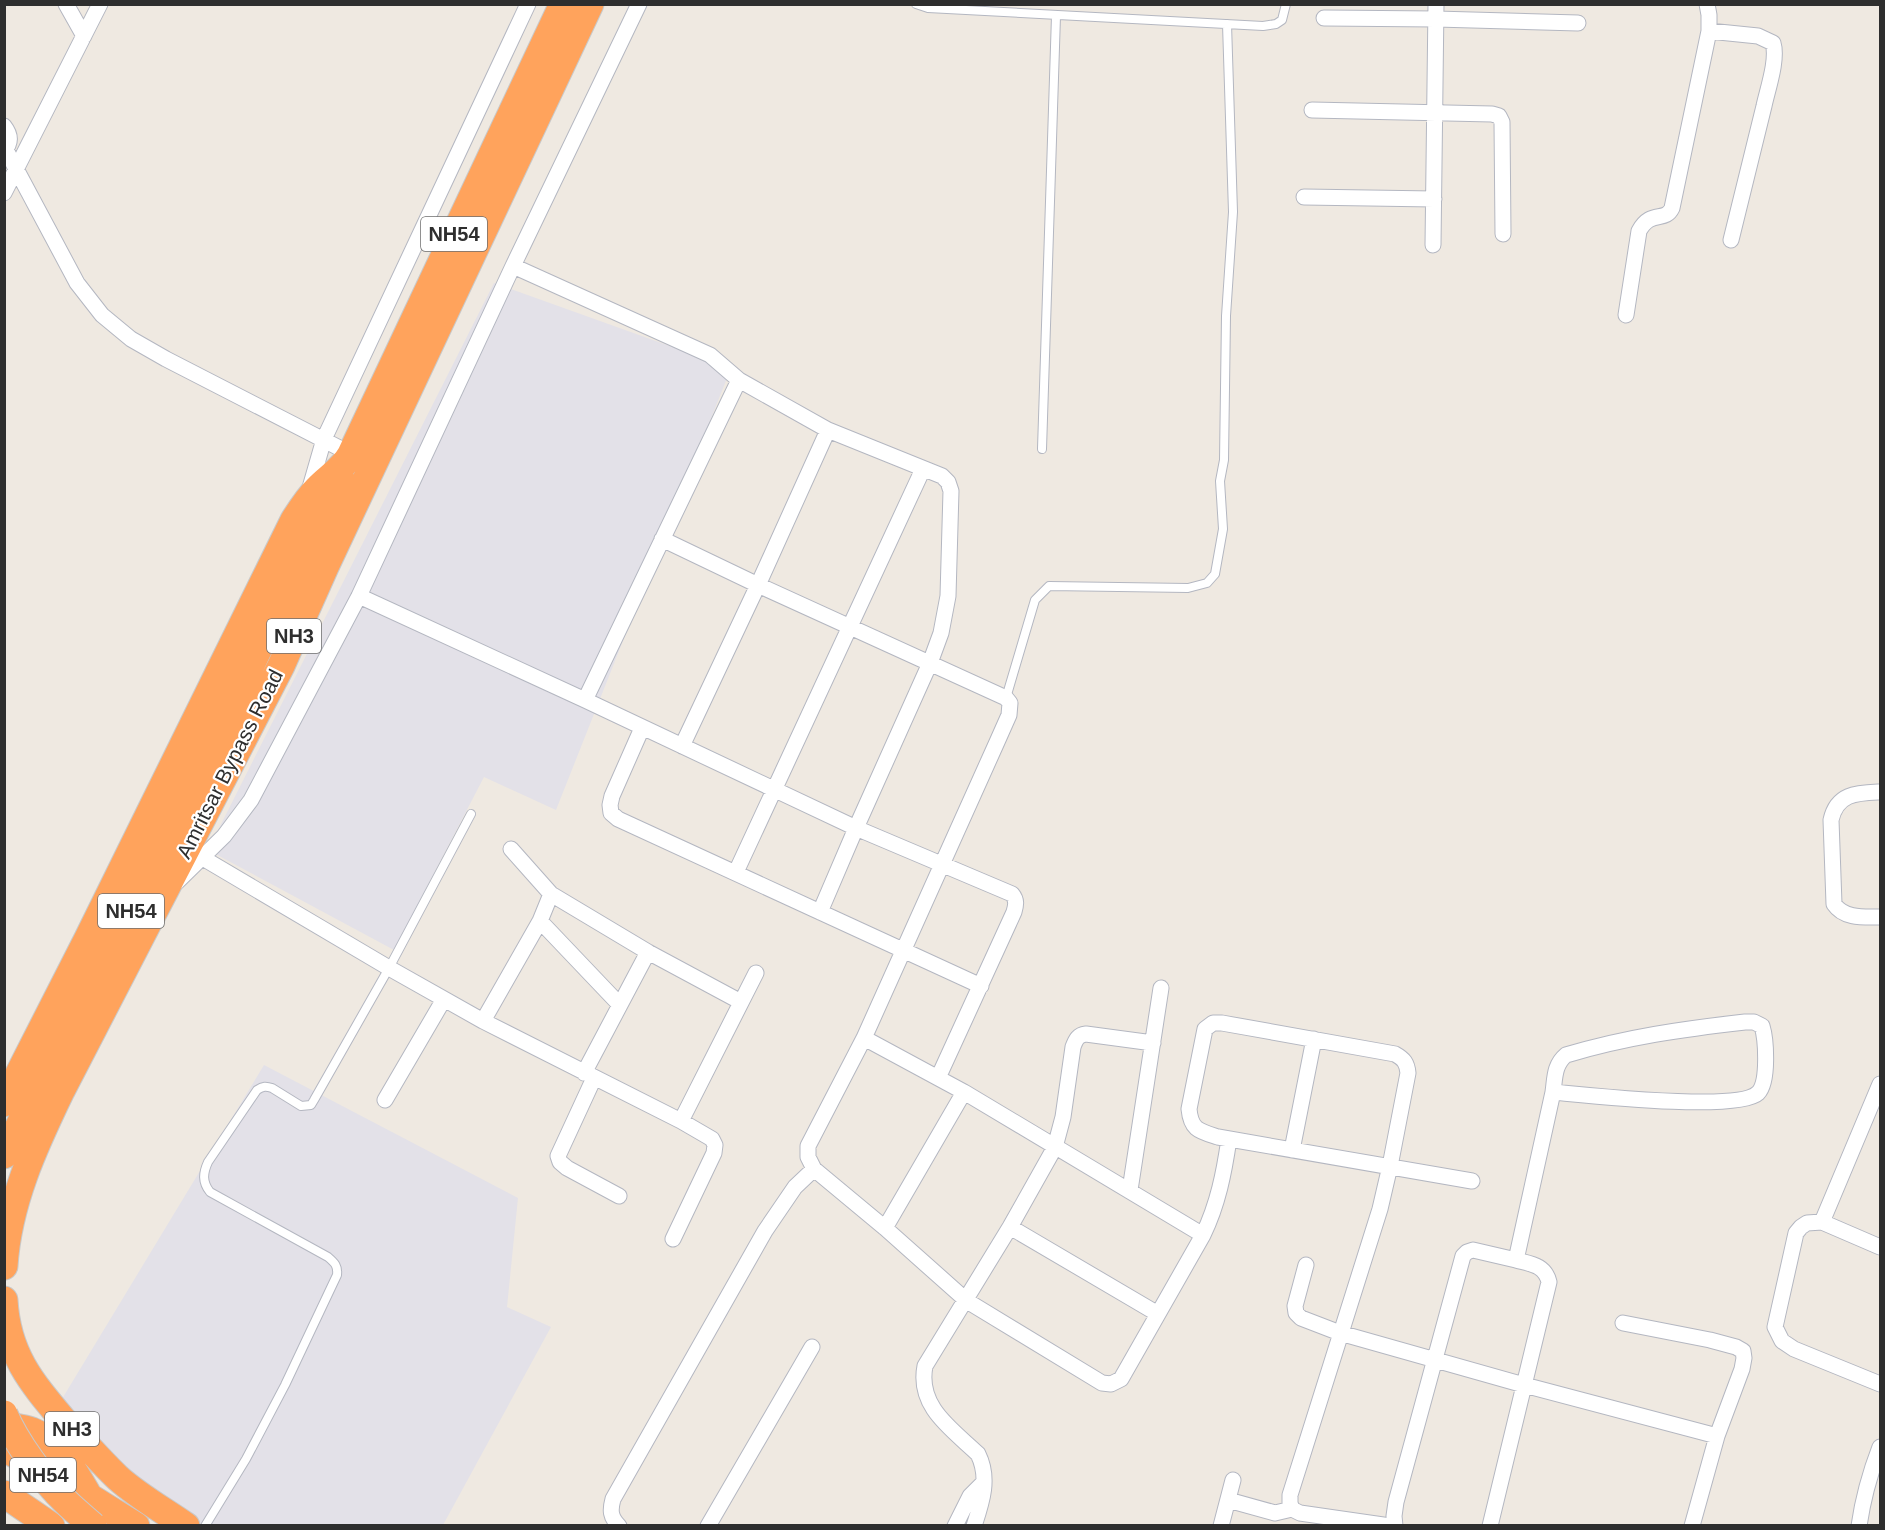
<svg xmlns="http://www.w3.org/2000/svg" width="1885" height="1530" font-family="Arial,sans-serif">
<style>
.industrial{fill:#e3e1e8}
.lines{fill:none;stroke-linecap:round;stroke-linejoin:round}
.lane-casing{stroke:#b4b7c1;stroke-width:10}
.street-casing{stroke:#b4b7c1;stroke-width:17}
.highway-casing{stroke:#c9c9c9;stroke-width:29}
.lane{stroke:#fff;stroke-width:8}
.street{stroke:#fff;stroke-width:15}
.highway{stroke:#ffa35c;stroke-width:27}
.highway-bridge-casing{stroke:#c9c9c9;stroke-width:29;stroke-linecap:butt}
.highway-bridge{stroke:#ffa35c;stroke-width:27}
.labels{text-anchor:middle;stroke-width:4.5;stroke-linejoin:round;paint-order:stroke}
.shield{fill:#fff;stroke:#6d6d6d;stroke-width:1.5}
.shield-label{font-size:20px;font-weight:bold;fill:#2e2e2e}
.street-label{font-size:21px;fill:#2e2e2e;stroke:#fff}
</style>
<rect width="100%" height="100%" fill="#efe9e1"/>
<!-- industrial -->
<path class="industrial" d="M494 283 731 368 556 810 484 777 394 950 208 850Z
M264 1065 518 1198 507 1307 551 1327 443 1525H174L42 1432Z"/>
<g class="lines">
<!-- lane casing -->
<g class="lane-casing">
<path id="lane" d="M916 4 928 8 1263 26 1276 24 1282 20 1286 4
M1042 449 1056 16
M1006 698 1035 600 1049 586 1188 588 1207 583 1215 574 1223 529 1220 481 1224 460 1226 316 1233 212 1227 24
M205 1526 246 1459 285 1385 337 1275C338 1266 335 1263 328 1257L210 1192C202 1182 203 1173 208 1162L257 1090C263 1086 266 1086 272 1088L301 1106 311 1105 314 1100 389 968 471 814"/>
</g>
<!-- street casing -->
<g class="street-casing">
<path id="street" d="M66 4 84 36
M1324 18 1436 19 1578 23
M1709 31 1758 36 1773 43C1778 59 1768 88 1764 106 1753 151 1742 196 1731 240
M1312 110 1492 114 1499 116 1502 122 1503 234
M4 126C11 135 11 143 4 151
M6 150 77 283 102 315 131 339 166 359 351 454
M4 193 100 4
M1304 197 1434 199
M1433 245 1436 4
M513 266 710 355 739 380 828 430 942 476 948 482 951 491 948 596 941 633 930 663 856 828 820 912 618 819 611 813 610 805 612 796 642 728
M1626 315 1639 231C1651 209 1665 223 1672 208L1709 31V15L1707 4
M309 491 324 439 528 4
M662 539 758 585 1006 698 1010 703 1009 715 997 742 864 1038
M359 596 585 700 856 828 1012 894C1017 900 1016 905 1014 912L938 1078
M585 700 739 380
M682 746 758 585 828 430
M1880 792C1857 793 1837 793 1831 820L1834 904C1844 919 1864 917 1880 917
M511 849 551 894 648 952 741 1002
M196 854 389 968 483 1021 681 1121 712 1139 715 1145 714 1153 673 1239
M736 872 923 469
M177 882 224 836 251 800 359 596 513 266 639 4
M820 912 981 986
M540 921 619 1004
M483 1021 540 921 551 894
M584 1073 648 952
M594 1078 558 1156 560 1162 567 1168 619 1196
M385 1100 444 999
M681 1121 756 973
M1292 1150 1314 1039
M1130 1190 1161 988
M1822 1222 1880 1084
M1010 1227 1158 1314
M885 1228 964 1092
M1203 1235 964 1092 864 1038 808 1146V1157L814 1169 885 1228 967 1301 1102 1383 1111 1384 1121 1379 1203 1235C1218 1204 1224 1173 1229 1139
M1880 1247 1822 1222 1807 1223 1801 1227 1796 1233 1775 1327 1782 1341 1794 1349 1880 1384
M1306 1265 1295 1306 1296 1313 1301 1318 1340 1333 1524 1385 1717 1436 1692 1526
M1623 1323 1710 1340 1736 1347 1743 1351 1744 1358 1742 1369 1717 1436
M1228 1500 1275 1513 1292 1509
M619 1526C610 1517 610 1510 613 1499L765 1231 795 1187 814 1169
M708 1526 812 1347
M955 1526 970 1496 984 1482
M974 1526C982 1502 990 1478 978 1454 952 1429 917 1407 925 1366L1010 1227 1055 1147 1063 1117 1073 1047C1076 1039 1078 1035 1086 1034L1153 1043
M1221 1526 1233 1480
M1390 1526 1300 1513 1292 1509 1290 1503V1495L1380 1209 1390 1166 1408 1073C1407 1063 1404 1059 1395 1054L1222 1023H1213L1205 1029 1189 1109C1191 1130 1199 1131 1218 1137L1472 1181
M1395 1526 1394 1516 1396 1502 1463 1256 1467 1252 1473 1250 1516 1260
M1490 1526 1549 1282C1545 1265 1531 1264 1516 1260L1553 1092C1586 1095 1738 1112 1758 1093 1769 1082 1766 1039 1762 1026L1754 1022H1745C1683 1029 1626 1037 1566 1055 1554 1065 1555 1078 1553 1092
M1859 1526C1863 1498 1870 1473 1880 1447"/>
</g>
<!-- highway casing -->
<g class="highway-casing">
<path id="highway" d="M4 1103 88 938 294 520C301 509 308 498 317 489 328 477 343 469 351 454L563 4
M4 1155 134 904 251 665 340 475
M4 1266C8 1203 34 1147 61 1091L281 666 325 567 590 4
M4 1300C7 1354 31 1382 64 1421 82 1440 99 1460 118 1478 138 1496 163 1510 186 1526
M4 1425C13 1427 23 1428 32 1431 59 1441 73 1470 87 1493
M4 1448 75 1488 136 1526
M4 1494 51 1526"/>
</g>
<!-- lane -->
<use href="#lane" class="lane"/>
<!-- street -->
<use href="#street" class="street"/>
<!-- highway -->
<use href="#highway" class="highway"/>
<!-- highway-bridge casing -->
<g class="highway-bridge-casing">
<path id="highway-bridge" d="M4 1414C15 1441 44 1481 65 1501 74 1510 84 1518 93 1526"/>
</g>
<!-- highway-bridge -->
<use href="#highway-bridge" class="highway-bridge"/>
</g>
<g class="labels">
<!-- shield labels -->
<g class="shield">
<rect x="421" y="217" width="66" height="34" rx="4.5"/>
<rect x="267" y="619" width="54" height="34" rx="4.5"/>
<rect x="98" y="894" width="66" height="34" rx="4.5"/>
<rect x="45" y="1412" width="54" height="34" rx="4.5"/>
<rect x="10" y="1458" width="66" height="34" rx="4.5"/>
</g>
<g class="shield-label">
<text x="454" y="241">NH54</text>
<text x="294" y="643">NH3</text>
<text x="131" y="918">NH54</text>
<text x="72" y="1436">NH3</text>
<text x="43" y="1482">NH54</text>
</g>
<!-- street labels -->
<g class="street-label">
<text transform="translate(230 764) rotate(-63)" y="7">Amritsar Bypass Road</text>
</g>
</g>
<!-- border -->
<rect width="1885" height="1530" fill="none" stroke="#2e2e2e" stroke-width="12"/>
</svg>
